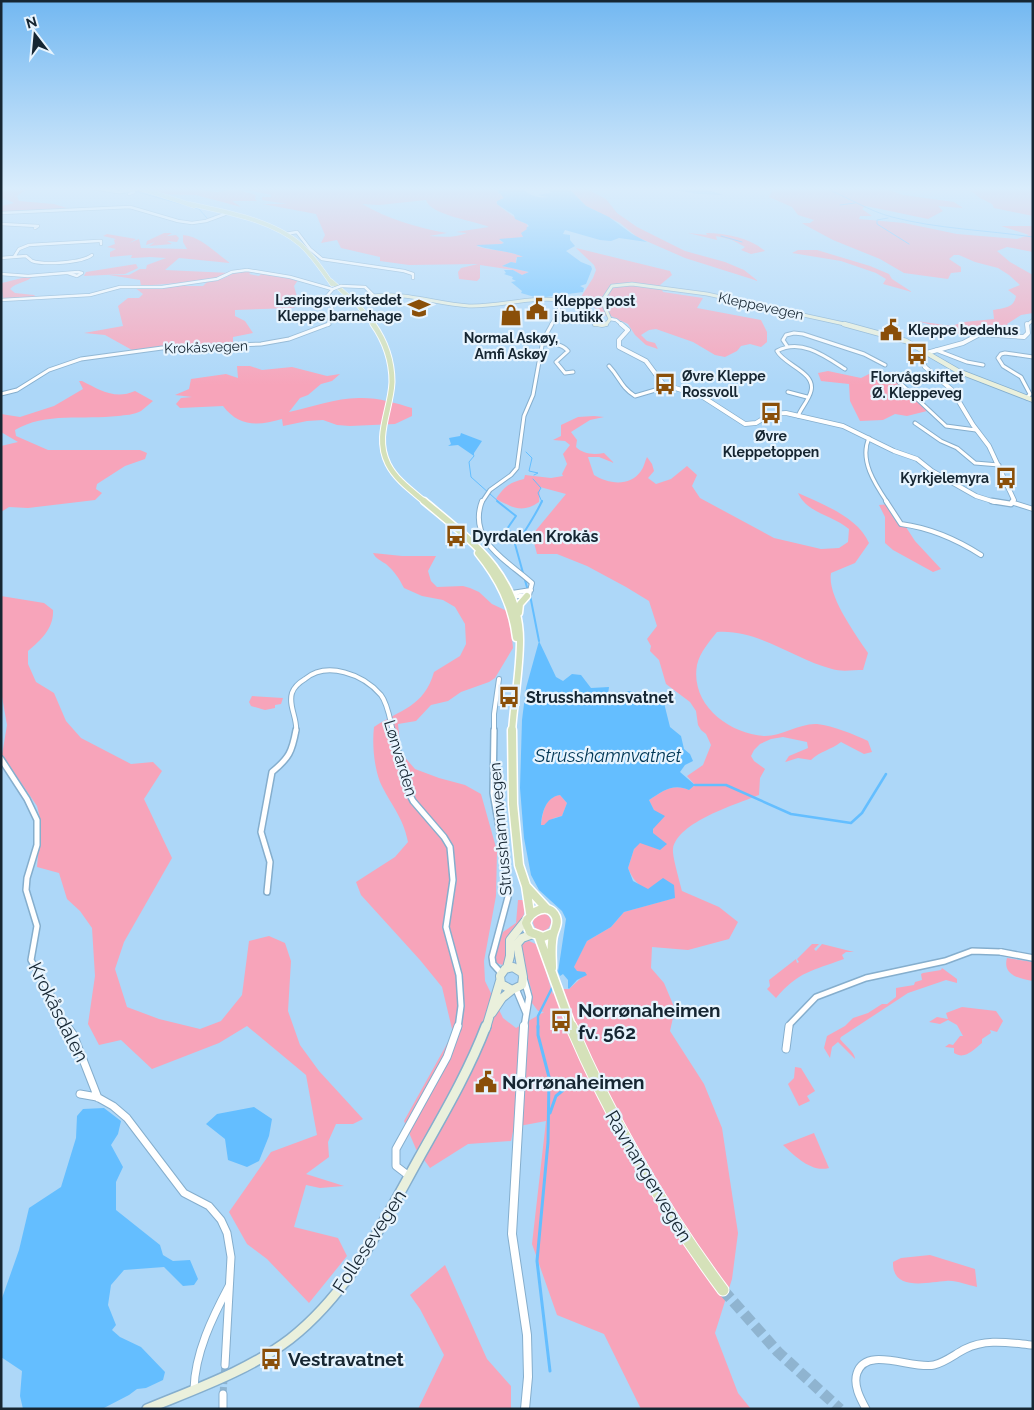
<svg xmlns="http://www.w3.org/2000/svg" width="1034" height="1410" font-family="Raleway,sans-serif">
<style>
.green{fill:#f7a4ba;fill-rule:evenodd}
.water{fill:#64beff;fill-rule:evenodd}
.lines{fill:none;stroke-linecap:round;stroke-linejoin:round}
.stream-far3{stroke:#64beff;stroke-width:1}
.stream-far2{stroke:#64beff;stroke-width:2}
.stream-far1{stroke:#64beff;stroke-width:2.5}
.stream{stroke:#64beff;stroke-width:3}
.minor-tunnel{stroke:#8fb4d0;stroke-width:7;stroke-dasharray:7 3;stroke-linecap:butt}
.primary-tunnel{stroke:#8fb4d0;stroke-width:11;stroke-dasharray:11 5;stroke-linecap:butt}
.minor-far4-casing{stroke:#85aecd;stroke-width:4}
.minor-far3-casing{stroke:#85aecd;stroke-width:5}
.minor-far2-casing{stroke:#85aecd;stroke-width:6}
.minor-far1-casing{stroke:#85aecd;stroke-width:8}
.minor-casing{stroke:#85aecd;stroke-width:9}
.tertiary-far4-casing{stroke:#85aecd;stroke-width:4}
.tertiary-far3-casing{stroke:#85aecd;stroke-width:5.5}
.tertiary-far2-casing{stroke:#85aecd;stroke-width:7}
.tertiary-far1-casing{stroke:#85aecd;stroke-width:8}
.tertiary-casing{stroke:#85aecd;stroke-width:10}
.secondary-far3-casing{stroke:#85aecd;stroke-width:4.5}
.secondary-far2-casing{stroke:#85aecd;stroke-width:6}
.secondary-far1-casing{stroke:#85aecd;stroke-width:10}
.secondary-casing{stroke:#85aecd;stroke-width:12}
.primary-far4-casing{stroke:#fff;stroke-width:5}
.primary-far3-casing{stroke:#fff;stroke-width:7}
.primary-far2-casing{stroke:#fff;stroke-width:9}
.primary-far1-casing{stroke:#fff;stroke-width:11}
.primary-casing{stroke:#fff;stroke-width:13}
.minor-far4{stroke:#fff;stroke-width:2.5}
.minor-far3{stroke:#fff;stroke-width:3}
.minor-far2{stroke:#fff;stroke-width:4}
.minor-far1{stroke:#fff;stroke-width:5}
.minor{stroke:#fff;stroke-width:7}
.tertiary-far4{stroke:#fff;stroke-width:2.5}
.tertiary-far3{stroke:#fff;stroke-width:4}
.tertiary-far2{stroke:#fff;stroke-width:4.5}
.tertiary-far1{stroke:#fff;stroke-width:5.5}
.tertiary{stroke:#fff;stroke-width:8}
.secondary-far3{stroke:#eaf0dc;stroke-width:3}
.secondary-far2{stroke:#eaf0dc;stroke-width:4.5}
.secondary-far1{stroke:#eaf0dc;stroke-width:8}
.secondary{stroke:#eaf0dc;stroke-width:9}
.primary-far4{stroke:#d5e1b9;stroke-width:4}
.primary-far3{stroke:#d5e1b9;stroke-width:5}
.primary-far2{stroke:#d5e1b9;stroke-width:6}
.primary-far1{stroke:#d5e1b9;stroke-width:8}
.primary{stroke:#d5e1b9;stroke-width:11}
.minor-bridge-casing{stroke:#85aecd;stroke-width:4;stroke-linecap:butt}
.minor-bridge{stroke:#fff;stroke-width:2.5}
.labels{text-anchor:middle;stroke-width:4.5;stroke-linejoin:round;paint-order:stroke}
.far-poi-label{font-size:14px;font-weight:bold;fill:#162632;stroke:#e7f4fe;text-anchor:start}
.far-street-label{font-size:14px;fill:#162632;stroke:#e7f4fe}
.poi-label{font-size:16px;font-weight:bold;fill:#162632;stroke:#e7f4fe;text-anchor:start}
.street-label{font-size:16px;fill:#162632;stroke:#e7f4fe}
.water-label{font-size:18px;font-style:italic;fill:#013756;stroke:#e7f4fe}
.near-poi-label{font-size:19px;font-weight:bold;fill:#162632;stroke:#e7f4fe;text-anchor:start}
.near-street-label{font-size:19px;fill:#162632;stroke:#e7f4fe}
</style>
<rect width="100%" height="100%" fill="#add7f8"/>
<!-- green -->
<path class="green" d="M1 188H33L25 190 17 196 19 201 54 204 70 209 1 212V206L14 203 1 197Z
M125 188H204L202 190 217 192 235 189 256 195 255 199 257 201H232L241 207 196 195 152 194 125 189Z
M242 188H502L503 189 498 190V193L503 195 504 198 496 202 497 204C503 209 520 222 527 224L528 229 524 237 499 240 504 243 501 244 476 246C492 251 508 250 524 257L516 258V263L511 262 502 266 529 272 522 275 513 270 480 265V278L477 281 459 279 458 272 461 268 478 264 409 265 380 261V257L341 248 337 240 321 243 325 235 316 214 263 204H287L262 200V197H271V195ZM426 200C430 215 475 221 489 227L456 232 467 233C455 238 442 237 429 236L447 233C418 228 388 219 362 204L379 205Z
M568 188H585L606 199 617 213 637 227 685 251 725 262 744 270 758 281 685 258 637 237 620 223 586 206Z
M767 188H883L903 195 954 202 963 208 938 206 943 211 928 219 866 206 862 209 872 216H860L859 219 904 223 957 234 1017 239 1029 235 1001 226H1033V252L1007 247 997 251 1010 262 1033 275V313L1021 315 1007 324 1012 332C1000 335 991 329 979 329 969 328 960 333 951 337L947 329 917 321 951 326 964 322 994 319 993 310C1004 308 1014 308 1016 296L1008 290 1020 285 1009 275 998 268 975 262 959 255H954L949 259 961 267V272L951 273 948 279 904 273 880 259 833 240 805 225 802 223H810L814 220 798 215 792 207 769 197 772 191Z
M967 188H1023L1030 189 1033 188V216L994 208 992 204 980 198Z
M164 233H172L167 236 176 235 179 238 177 242 167 241 172 244 149 246 155 242 146 245 147 241Z
M688 233 707 235 706 233C726 233 750 238 765 251L751 254 741 250 745 247 732 240 716 236 717 240Z
M107 234 136 239 129 243 139 239 141 248 187 249 183 242V235C200 236 217 254 230 263L179 258 165 270 230 273C202 284 170 283 141 286L140 280 109 275H129L140 269H146L147 265 166 258 150 257 133 258H131L132 255 110 257V252L116 249 107 247 115 244 114 240 116 239 103 236Z
M576 248 670 271 672 275 660 285 663 292 703 298 697 308 761 320 767 332V342L761 347 750 344 741 346 737 351 725 357 715 355 693 342 656 329 649 330 641 335 647 341 655 343 658 349 646 345 635 335 628 324 611 316 609 318 592 306 579 300 593 278 596 270 594 265Z
M798 250H817L870 266 889 274 892 279 912 292 883 284 886 279 876 273 841 261 792 253Z
M136 264 138 268 125 274 84 276 86 272Z
M238 271H252L249 274 259 276 263 272 298 280 294 286 298 300 294 308 235 310V316L245 321 253 333 233 337V346L132 350 105 335 84 333 123 326 118 306 128 298H139L143 294 134 287H163L183 284 186 286H203L208 281 222 279Z
M33 276C27 283 16 282 10 289L15 293 34 295 36 297 3 299 1 283C12 281 22 277 33 276Z
M237 366H250L262 370 292 367 327 376 340 374 332 381 321 384 308 395 300 398 289 412C313 407 338 397 362 398 379 398 396 403 412 408V416L395 424 350 426 337 425 323 420 307 421 283 426 282 419C258 426 239 427 223 406L180 408 176 404 181 398 192 397 175 395 189 389 191 379 226 374 238 378Z
M828 371 861 378 869 374 890 372 906 376 898 380 906 391 927 411 907 416 895 414 883 420 860 421 850 401 849 384 821 381 818 373Z
M79 381H82C100 390 115 400 135 391L153 401C149 404 145 408 141 411 134 415 125 415 118 416 84 420 45 412 15 430L16 436 48 450H140L147 453 145 459 125 466 97 484 96 489 102 493 95 500 28 508 9 507 1 512V446L18 442 1 432V414L20 417 54 406 83 389Z
M594 416 604 417 590 420 571 432 577 440 576 447C583 454 593 455 604 453L614 463 599 457H588L594 475C608 484 630 487 641 471 644 467 645 461 647 457L652 464 654 471 648 478 656 484 671 479 687 466 697 475 692 486 700 498 774 538 821 549 839 548 848 542 849 529C832 515 807 513 798 493 822 504 858 517 869 543L855 563 831 573C827 596 855 633 868 653L863 670C853 670 841 672 832 669 794 659 758 629 717 632 709 642 700 652 697 665 690 704 728 734 765 736 782 736 800 723 817 724 834 726 853 734 868 741L872 752 864 754 841 742C831 750 820 751 811 760L798 758 785 762 789 756 808 748 807 742 783 737 771 739 760 744 754 750 751 756 754 761 765 769 760 778 759 795C737 804 677 822 673 849 672 856 680 882 682 891L719 907 738 922 729 939 688 950 652 947 651 968 664 983 675 1009 670 1031 704 1084 722 1128 738 1233 732 1279 715 1333 738 1393 751 1409H641L604 1334 557 1315 532 1244 546 1121 514 1127 511 1141 468 1144 430 1168 416 1149 404 1121 453 1033 442 987 420 960 361 895 356 882 395 857 408 842C403 816 390 804 380 782 374 766 372 744 374 727 401 709 424 707 434 672L460 656 466 644 465 624 455 607 443 600 422 596 404 588C399 578 394 571 386 564 380 560 376 559 373 553L402 556H436L428 571 431 581 437 587 463 586 470 588 479 592 492 604 507 611 510 617 513 648 495 678 489 682 461 692 448 701 431 705 416 721 398 724 401 753 415 769 439 778 465 785 481 794 497 851 496 896 484 961 485 981 503 1018 516 1028 544 1012 538 1011 532 1003V992L521 954C521 947 521 943 529 941L538 945 553 995 554 989H569L581 978 574 967 575 964 587 941 611 927 624 912 674 898C652 891 637 891 628 868L634 849 640 842 660 850 653 833 654 810 649 800C663 791 673 783 689 790L695 785 687 776 703 765 711 745 706 734 701 730 698 725 696 711 690 702 666 684 659 660 650 651 651 646 647 639 657 626 649 601 626 587 587 566 557 554H537L532 535 566 494 540 487 539 502C522 514 512 507 496 499 504 487 510 482 524 479L525 475 551 478 563 476 562 474 567 464 563 454 570 445 565 441 553 440 561 436V425L578 417Z
M891 504 915 541 941 569 933 572 893 550 885 543V517L879 505Z
M1 596 44 603 53 610C54 628 41 640 28 651V664L36 682 54 693 66 721 81 738 131 764 153 762 162 771 144 799 172 858 124 942 115 969 127 1007 159 1019 200 1029 221 1021 242 995 249 941 269 936 285 943 291 961 288 1011 300 1045 319 1071 363 1119 353 1124H336L328 1142 329 1157 306 1174 344 1186 320 1188 306 1185 294 1227 338 1238 347 1256 309 1303 267 1259 247 1244 229 1212 271 1152 317 1135 306 1075 247 1026 219 1043 152 1069 121 1040 99 1045 88 1024 95 976 92 928 80 911 67 899 59 873 37 867 41 822 37 806 2 755 7 725 1 691Z
M252 696 283 698 281 704 275 705V708L265 710 251 706 249 702Z
M560 795 567 803 562 816 554 818 544 825H541C543 812 545 797 560 795Z
M518 900H524C528 924 514 923 507 939 504 947 507 954 506 963L503 965 496 963V952L503 932 516 923Z
M533 922a9 9 0 1 1 18 0a9 9 0 1 1-18 0Z
M812 944H819L814 949 816 951 822 944 854 952H846L842 955 844 959C812 971 799 971 776 998L767 989 770 986 769 980 796 959 797 963 799 962 797 959Z
M1007 958 1033 962V981C1020 979 1002 975 1007 958Z
M942 968 957 979V983L946 980 908 993 841 1037 840 1039C845 1046 855 1052 855 1059L838 1042 832 1047 830 1058 824 1048 827 1036 845 1026 853 1018 868 1013 882 1004H887L896 997V988L914 985 915 982 922 980 921 974 923 973 941 970Z
M962 1007 996 1011 1003 1021 997 1032 990 1030 991 1033 982 1039V1043C973 1050 965 1060 954 1053V1048L945 1047 949 1044 953 1045 960 1036H963L957 1025 948 1020 940 1024 929 1022 937 1017 948 1019 946 1013Z
M795 1067 801 1068 815 1091 807 1096 810 1101 799 1106 788 1084 794 1078Z
M814 1133 829 1168C811 1173 794 1155 783 1145Z
M930 1255 975 1269 977 1287C967 1285 956 1280 946 1281 928 1282 892 1292 893 1262L901 1258Z
M445 1265 487 1359 511 1386V1409H418L444 1355 420 1309 410 1295Z"/>
<!-- water -->
<path class="water" d="M502 188H526L524 189C528 195 539 199 548 197L537 195 551 193 547 188H568L586 206 609 217 632 234 647 242 619 238 611 241 600 240 565 230 563 234 570 235V240L575 246 566 251 581 262 591 266 592 269 586 284 580 286 584 288 583 292 538 298 521 293 522 291 511 282 516 281 512 279 513 277 504 274 506 273 504 270H513L522 275 529 272 502 266 511 262 516 263 517 257H523C508 250 491 251 476 245L501 244 504 243 499 239 523 237 521 233 527 229 526 228 529 226 527 224 515 219 514 215 497 204V201L504 198 497 190 503 189Z
M660 188 706 189 723 195 698 194Z
M461 433 482 441 474 453V456L458 445 448 446 451 444 449 438 460 436Z
M539 641 556 677 563 681 572 674 581 675 591 688 609 687 608 695 629 691 659 698 664 703 670 727 681 736 684 749 690 754 693 761 685 765 680 772 695 785 689 790C673 783 663 791 649 800L654 810 665 816 653 829V833L667 844 660 850 640 843 634 849 628 868 633 881 648 889 663 878 674 885 675 898 624 912 611 927 587 941 574 967 577 971 585 972 587 975 577 980 569 989 568 988V980L563 974 560 976 558 972 566 919 562 911 539 890 531 875 524 838 520 788 522 720 526 688ZM560 795 567 803 562 816 549 820 544 825H541C542 812 546 797 560 795Z
M254 1107 272 1119 269 1136 259 1161 247 1167 228 1160 225 1139 206 1124 217 1114Z
M104 1108 121 1121 118 1134 111 1145 123 1167 116 1182V1210L160 1245 163 1255 173 1261 190 1260 198 1279 194 1285 183 1286 164 1267 124 1270 111 1285 108 1305 116 1325 112 1330 120 1337 141 1347 165 1372 163 1380 146 1388 137 1389 129 1395 102 1409H23L20 1396 22 1371 1 1357V1301L19 1250 29 1208 61 1187 76 1138 77 1116 83 1109Z"/>
<g class="lines">
<!-- stream-far3 -->
<path class="stream-far3" d="M115 188 129 190
M825 188C847 197 869 211 892 217 938 229 986 230 1033 237
M134 191 199 209 207 218
M840 205 855 203
M888 218 877 220V224L909 244
M721 236 742 242
M526 452 532 458 529 471 538 473 534 475
M474 456 469 462 471 477 499 502
M533 479 541 488 538 493 542 502"/>
<!-- stream-far2 -->
<path class="stream-far2" d="M497 501 516 516 507 529 515 536V544L528 591
M515 544C521 539 538 510 542 501
M530 595 539 641"/>
<!-- stream-far1 -->
<path class="stream-far1" d="M695 785H726L791 814 851 823 862 813 886 774
M538 1028V1016L553 986"/>
<!-- stream -->
<path class="stream" d="M538 1026V1035L549 1077 548 1142 537 1261 550 1371
M550 1113 556 1096 573 1082"/>
<!-- minor-tunnel -->
<path class="minor-tunnel" d="M223 1394 225 1365"/>
<!-- primary-tunnel -->
<path class="primary-tunnel" d="M723 1290 778 1352 840 1409"/>
<!-- minor-far4 casing -->
<g class="minor-far4-casing">
<path id="minor-far4" d="M129 194 134 192
M1 224 38 226 35 228
M285 234 297 232 310 249 322 259 404 271 413 274V278
M14 257 19 249 29 245 98 241H101V244
M1 258 26 256C27 257 32 261 32 261 44 265 82 263 92 255
M341 286 365 287 374 296
M1 300 90 295 120 287H162L217 279 232 272 247 270 290 277 332 289
M328 325 332 307 326 297 333 289
M551 325 559 311 560 300"/>
</g>
<!-- minor-far3 casing -->
<g class="minor-far3-casing">
<path id="minor-far3" d="M543 344C552 344 561 343 568 351L556 362 565 373 573 372
M787 346 783 340 786 335 794 333 803 334 864 354 885 365
M936 350 967 362 983 365
M609 366C621 379 620 386 635 396L669 386
M898 381 946 426 976 430
M788 392 807 397
M1 394 17 390 49 370 81 359 162 348 261 344 289 339 329 324
M1027 398 1030 394 1021 377 1003 366 998 358 1001 354 1005 353 1033 357
M798 416C801 408 809 400 811 391 816 372 784 365 777 351 801 338 825 356 845 369
M915 423 941 441 957 448 975 463 999 465
M869 438C859 460 875 484 887 502
M482 502 490 490 511 475 517 468 524 416 533 395 543 340 552 324"/>
</g>
<!-- minor-far2 casing -->
<g class="minor-far2-casing">
<path id="minor-far2" d="M482 501C467 541 508 561 532 583L529 595 511 597
M886 501 901 524C931 528 956 539 981 555
M1014 503 1033 509
M508 596 512 593 531 590
M296 732C298 719 288 706 292 693 294 687 300 682 305 679 327 661 363 674 381 695 388 704 390 720 393 732
M494 732V714L499 679"/>
</g>
<!-- minor-far1 casing -->
<g class="minor-far1-casing">
<path id="minor-far1" d="M392 730 409 793 413 801 444 837 450 847 453 880 446 927 459 975 461 1006 458 1028
M494 730 493 793 506 867 508 897 492 957 493 964 501 973
M1 759 27 799 37 820V845L27 878 26 890 37 926 31 960 51 995 60 1017 68 1028
M267 892 270 862 261 832 272 772C289 758 292 752 296 730
M789 1028 790 1024 816 997 866 978 945 961 972 951 1001 952"/>
</g>
<!-- minor casing -->
<g class="minor-casing">
<path id="minor" d="M67 1026 73 1034 98 1098
M786 1049 789 1026
M80 1094 97 1097 113 1106 127 1118 184 1193 209 1206 221 1220 227 1233 231 1257 225 1365
M409 1176 396 1166V1149L447 1057 458 1026
M194 1389C195 1353 212 1318 229 1286
M223 1394V1409
M866 1409C860 1398 853 1385 857 1373 866 1345 913 1370 934 1365 946 1362 955 1354 965 1349 986 1338 1010 1343 1033 1345"/>
</g>
<!-- tertiary-far4 casing -->
<g class="tertiary-far4-casing">
<path id="tertiary-far4" d="M1 213 130 207 178 221 192 223 206 221 225 214
M1 274 28 276 78 272 82 273 77 276 68 273
M610 319 616 320 622 325
M1027 325 1033 320"/>
</g>
<!-- tertiary-far3 casing -->
<g class="tertiary-far3-casing">
<path id="tertiary-far3" d="M621 324 628 330 619 340V347L646 361 663 384 703 397 745 424 756 423 771 414 786 413 843 426 894 451 917 459 932 471 976 496 995 502
M1012 502 1014 500 989 446 973 425 952 390 925 367 920 357 923 354 963 343 980 334 1024 337 1028 333 1027 324"/>
</g>
<!-- tertiary-far2 casing -->
<g class="tertiary-far2-casing">
<path id="tertiary-far2" d="M992 501 1011 504 1013 501"/>
</g>
<!-- tertiary-far1 casing -->
<g class="tertiary-far1-casing">
<path id="tertiary-far1" d="M1001 952 1033 958
M524 979 529 997 524 1028
M516 989 526 1013"/>
</g>
<!-- tertiary casing -->
<g class="tertiary-casing">
<path id="tertiary" d="M524 1026 512 1234 527 1335 528 1377 525 1409"/>
</g>
<!-- secondary-far3 casing -->
<g class="secondary-far3-casing">
<path id="secondary-far3" d="M94 188 119 192 145 188
M352 302C390 285 430 304 469 306 500 307 530 296 561 300 567 301 573 302 578 306 587 312 600 337 610 319L602 301 612 286 632 284 707 294 849 325"/>
</g>
<!-- secondary-far2 casing -->
<g class="secondary-far2-casing">
<path id="secondary-far2" d="M595 324H606
M844 324 906 341 958 371 1033 400"/>
</g>
<!-- secondary-far1 casing -->
<g class="secondary-far1-casing">
<path id="secondary-far1" d="M507 968 510 956V940L526 920
M521 972 513 967 505 969 500 976 501 984 512 990 522 985 523 977 517 944 522 938 533 934
M492 1013 502 998 512 990
M486 1028 500 981"/>
</g>
<!-- secondary casing -->
<g class="secondary-casing">
<path id="secondary" d="M147 1409C195 1389 248 1371 290 1339 350 1292 383 1223 419 1158 443 1115 468 1073 486 1026"/>
</g>
<!-- primary-far4 casing -->
<g class="primary-far4-casing">
<path id="primary-far4" d="M140 188 194 206
M190 204C226 212 273 220 301 245 313 256 323 271 332 284
M331 281 358 305 374 325"/>
</g>
<!-- primary-far3 casing -->
<g class="primary-far3-casing">
<path id="primary-far3" d="M373 324C385 341 392 360 392 382 391 410 374 436 388 464 396 480 412 491 425 502"/>
</g>
<!-- primary-far2 casing -->
<g class="primary-far2-casing">
<path id="primary-far2" d="M424 501C469 539 520 575 520 640 520 671 514 701 512 732
M478 553C499 579 512 605 516 638
M519 613 520 604 527 596"/>
</g>
<!-- primary-far1 casing -->
<g class="primary-far1-casing">
<path id="primary-far1" d="M512 730 513 804 519 865 526 886 547 909
M526 886 530 913
M539 937 572 1028
M552 968C552 957 550 943 554 932 556 926 558 923 556 917 549 901 530 911 526 923L530 932 543 937 553 933"/>
</g>
<!-- primary casing -->
<g class="primary-casing">
<path id="primary" d="M571 1026C612 1121 662 1208 723 1290"/>
</g>
<!-- minor-far4 -->
<use href="#minor-far4" class="minor-far4"/>
<!-- minor-far3 -->
<use href="#minor-far3" class="minor-far3"/>
<!-- minor-far2 -->
<use href="#minor-far2" class="minor-far2"/>
<!-- minor-far1 -->
<use href="#minor-far1" class="minor-far1"/>
<!-- minor -->
<use href="#minor" class="minor"/>
<!-- tertiary-far4 -->
<use href="#tertiary-far4" class="tertiary-far4"/>
<!-- tertiary-far3 -->
<use href="#tertiary-far3" class="tertiary-far3"/>
<!-- tertiary-far2 -->
<use href="#tertiary-far2" class="tertiary-far2"/>
<!-- tertiary-far1 -->
<use href="#tertiary-far1" class="tertiary-far1"/>
<!-- tertiary -->
<use href="#tertiary" class="tertiary"/>
<!-- secondary-far3 -->
<use href="#secondary-far3" class="secondary-far3"/>
<!-- secondary-far2 -->
<use href="#secondary-far2" class="secondary-far2"/>
<!-- secondary-far1 -->
<use href="#secondary-far1" class="secondary-far1"/>
<!-- secondary -->
<use href="#secondary" class="secondary"/>
<!-- primary-far4 -->
<use href="#primary-far4" class="primary-far4"/>
<!-- primary-far3 -->
<use href="#primary-far3" class="primary-far3"/>
<!-- primary-far2 -->
<use href="#primary-far2" class="primary-far2"/>
<!-- primary-far1 -->
<use href="#primary-far1" class="primary-far1"/>
<!-- primary -->
<use href="#primary" class="primary"/>
<!-- minor-bridge casing -->
<g class="minor-bridge-casing">
<path id="minor-bridge" d="M333 289 341 286"/>
</g>
<!-- minor-bridge -->
<use href="#minor-bridge" class="minor-bridge"/>
</g>
<!-- sky -->
<linearGradient id="sky" x2="0" y2="1"><stop stop-color="#73b8f1"/><stop offset="0.49" stop-color="#daedfc"/><stop offset="1" stop-color="#daedfc" stop-opacity="0"/></linearGradient>
<rect width="1034" height="385" fill="url(#sky)"/>
<!-- icons -->
<defs>
<g id="school-bare" transform="scale(1.725)"><path d="M0-5L7-2L0 1L-7-2ZM-4 1L0 2.5L4 1V4Q0 6-4 4Z" fill="#8a4f09" stroke="#e7f4fe" stroke-width="2.5" paint-order="stroke"/></g>
<g id="civic-bare" transform="scale(1.725)"><path d="M-.6-6.5H3V-4.5H.6V-3L4-1V1h2V6H-6V1h2V-1L-.6-3ZM-1.2 2.5V6h2.4V2.5Z" fill="#8a4f09" stroke="#e7f4fe" stroke-width="2.5" paint-order="stroke"/></g>
<g id="shop-bare" transform="scale(1.725)"><path d="M-5-2.5h2.3a2.7 3.5 0 0 1 5.4 0H5L5.5 6h-11ZM-1.5-2.5h3a1.5 2.3 0 0 0-3 0Z" fill="#8a4f09" stroke="#e7f4fe" stroke-width="2.5" paint-order="stroke"/></g>
<g id="bus-bare" transform="scale(1.725)"><path d="M-5-6H5V4H4V6H2V4H-2V6H-4V4H-5ZM-3.5-4V0h7V-4ZM-3.5 1.2v1.5H-2V1.2ZM2 1.2v1.5H3.5V1.2Z" fill="#8a4f09" stroke="#e7f4fe" stroke-width="2.5" paint-order="stroke"/></g>
</defs>
<g fill-rule="evenodd">
<use href="#school-bare" x="419" y="308"/>
<use href="#civic-bare" x="537" y="309"/>
<use href="#shop-bare" x="511" y="315"/>
<use href="#civic-bare" x="891" y="330"/>
<use href="#bus-bare" x="917" y="354"/>
<use href="#bus-bare" x="665" y="384"/>
<use href="#bus-bare" x="771" y="413"/>
<use href="#bus-bare" x="1006" y="478"/>
<use href="#bus-bare" x="456" y="536"/>
<use href="#bus-bare" x="509" y="697"/>
<use href="#bus-bare" x="561" y="1021"/>
<use href="#civic-bare" x="486" y="1082"/>
<use href="#bus-bare" x="271" y="1359"/>
</g>
<g class="labels">
<!-- far-poi labels -->
<g class="far-poi-label">
<text x="402" y="305" text-anchor="end">Læringsverkstedet<tspan x="402" dy="16">Kleppe barnehage</tspan></text>
<text x="554" y="306">Kleppe post<tspan x="554" dy="16">i butikk</tspan></text>
<text x="908" y="335">Kleppe bedehus</text>
<text x="511" y="343" text-anchor="middle">Normal Askøy,<tspan x="511" dy="16">Amfi Askøy</tspan></text>
<text x="682" y="381">Øvre Kleppe<tspan x="682" dy="16">Rossvoll</tspan></text>
<text x="917" y="382" text-anchor="middle">Florvågskiftet<tspan x="917" dy="16">Ø. Kleppeveg</tspan></text>
<text x="771" y="441" text-anchor="middle">Øvre<tspan x="771" dy="16">Kleppetoppen</tspan></text>
<text x="989" y="483" text-anchor="end">Kyrkjelemyra</text>
</g>
<!-- far-street labels -->
<g class="far-street-label">
<text transform="translate(761 306) rotate(12)" y="5">Kleppevegen</text>
<text transform="translate(206 347) rotate(-2)" y="5">Krokåsvegen</text>
</g>
<!-- poi labels -->
<g class="poi-label">
<text x="472" y="542">Dyrdalen Krokås</text>
<text x="526" y="703">Strusshamnsvatnet</text>
</g>
<!-- street labels -->
<g class="street-label">
<text transform="translate(401 758) rotate(73)" y="6">Lønvarden</text>
<text transform="translate(500 829) rotate(-95)" y="6">Strusshamnvegen</text>
</g>
<!-- water labels -->
<g class="water-label">
<text x="608" y="762">Strusshamnvatnet</text>
</g>
<!-- near-poi labels -->
<g class="near-poi-label">
<text x="578" y="1017">Norrønaheimen<tspan x="578" dy="22">fv. 562</tspan></text>
<text x="502" y="1089">Norrønaheimen</text>
<text x="288" y="1366">Vestravatnet</text>
</g>
<!-- near-street labels -->
<g class="near-street-label">
<text transform="translate(59 1012) rotate(63)" y="7">Krokåsdalen</text>
<text transform="translate(649 1176) rotate(59)" y="7">Ravnangervegen</text>
<text transform="translate(369 1241) rotate(-57)" y="7">Follesevegen</text>
</g>
</g>
<!-- border -->
<rect width="1034" height="1410" fill="none" stroke="#162632" stroke-width="5"/>
<!-- north arrow -->
<g transform="translate(35 35) rotate(344)" stroke="#e7f4fe" stroke-width="4" paint-order="stroke">
<path d="M0-4L9 19L0 12L-9 19Z" fill="#162632"/>
<text y="-8" font-size="14" font-weight="bold" text-anchor="middle" fill="#162632">N</text>
</g>
</svg>
